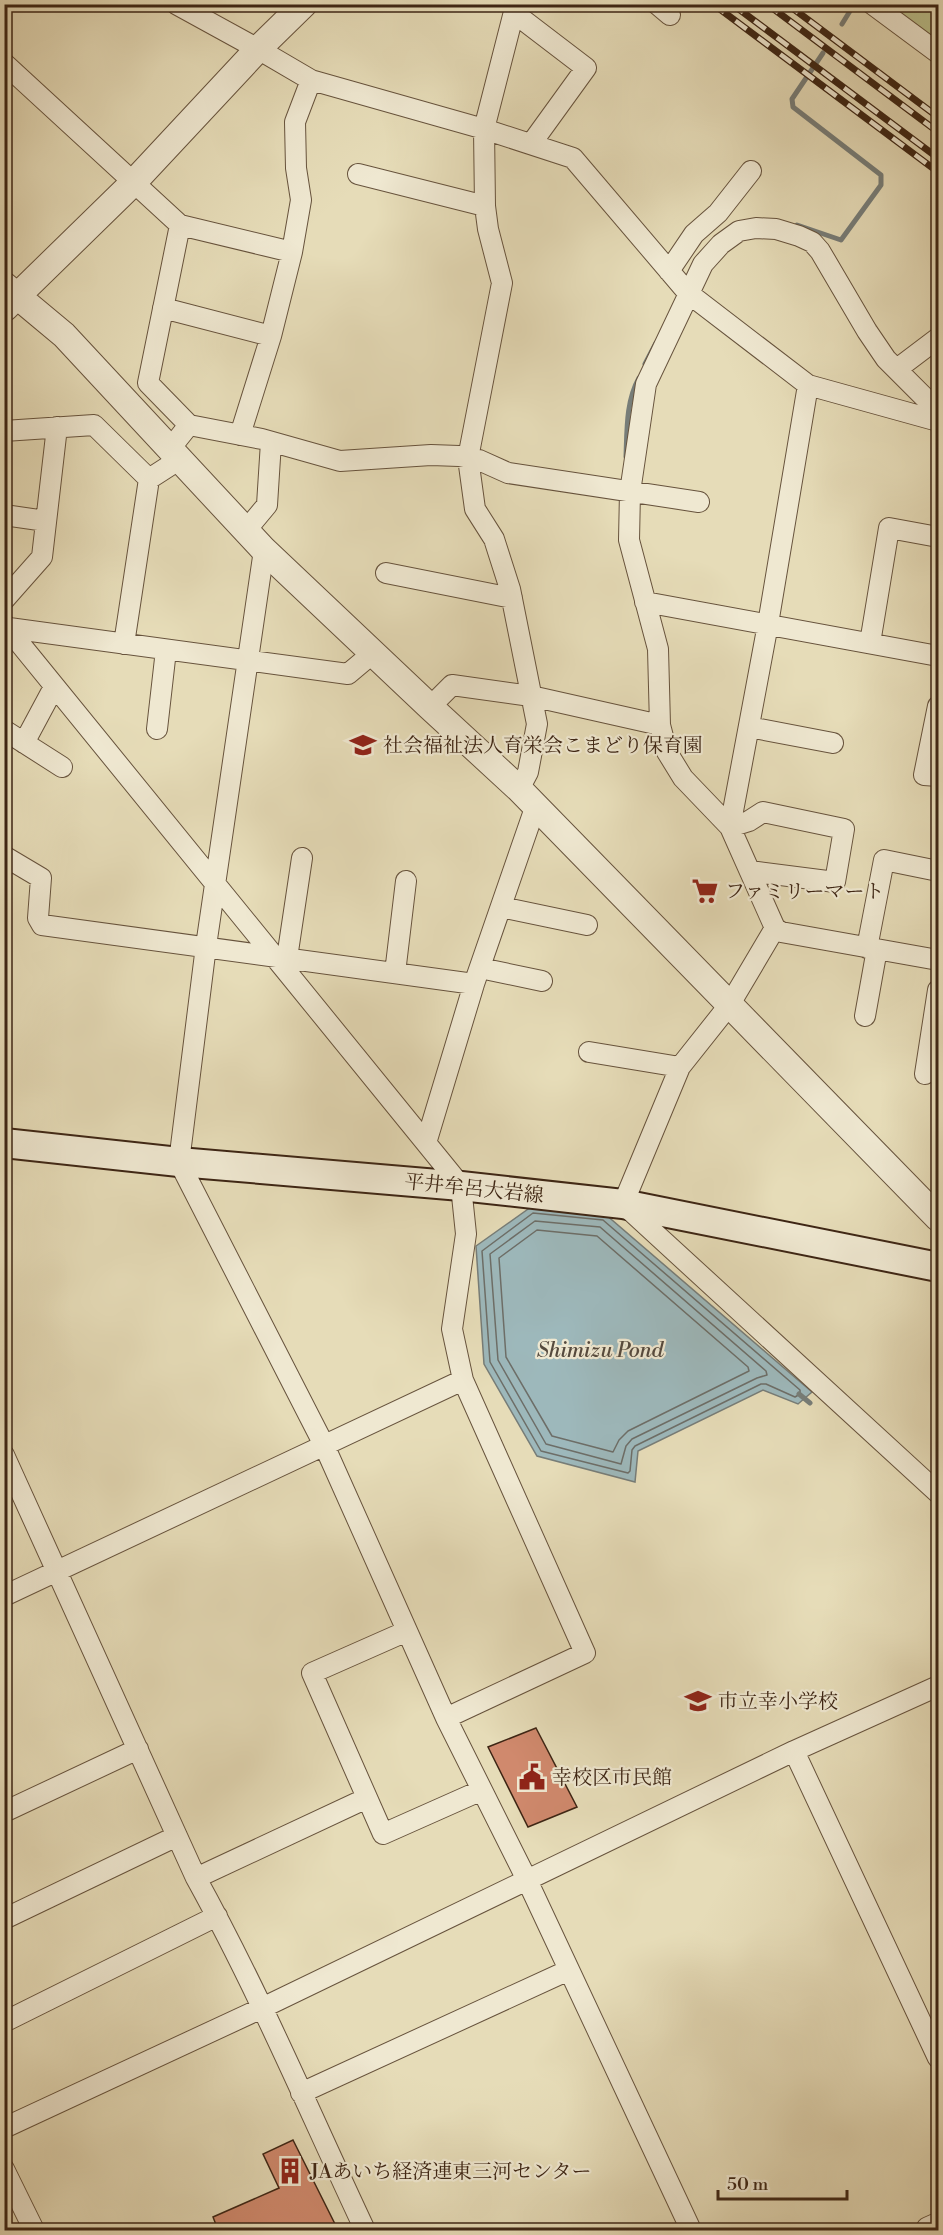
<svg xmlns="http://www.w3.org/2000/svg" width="943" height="2235" font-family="'Libre Bodoni','Noto Serif JP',serif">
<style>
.green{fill:#babf8b;stroke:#7c7250;stroke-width:1.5}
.water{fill:#9db8bb;stroke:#777d78;stroke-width:1.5}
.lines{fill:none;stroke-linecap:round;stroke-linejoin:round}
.shore{stroke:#6d6e68;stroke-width:1.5}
.stream{stroke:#777d78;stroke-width:5}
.building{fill:#d0896d;stroke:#3d2514;stroke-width:1.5}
.minor-casing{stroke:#67533d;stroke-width:22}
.tertiary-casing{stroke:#67533d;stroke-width:28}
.secondary-casing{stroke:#3d2514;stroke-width:32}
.minor{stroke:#efe8d1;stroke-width:20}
.tertiary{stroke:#efe8d1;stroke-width:26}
.secondary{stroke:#efe8d1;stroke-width:28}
.rail-casing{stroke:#3d2514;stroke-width:7}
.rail{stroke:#efe8d1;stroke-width:4.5;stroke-dasharray:14;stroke-linecap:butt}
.labels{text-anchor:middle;stroke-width:4.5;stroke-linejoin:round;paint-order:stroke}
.poi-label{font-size:20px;fill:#3d2514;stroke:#efe8d1;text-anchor:start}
.street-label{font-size:20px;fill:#3d2514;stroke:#efe8d1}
.water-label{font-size:21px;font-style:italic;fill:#554a3e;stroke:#efe8d1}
</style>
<rect width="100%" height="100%" fill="#e6dcb8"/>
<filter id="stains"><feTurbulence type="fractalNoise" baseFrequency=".00333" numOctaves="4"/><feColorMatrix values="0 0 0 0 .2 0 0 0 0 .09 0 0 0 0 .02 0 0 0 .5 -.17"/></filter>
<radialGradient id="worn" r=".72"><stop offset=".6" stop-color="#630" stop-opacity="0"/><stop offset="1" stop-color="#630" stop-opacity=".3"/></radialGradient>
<!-- green -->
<path class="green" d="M884 5H938V45Z"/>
<!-- water -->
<path class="water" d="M531 1207 605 1214 812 1392 798 1404 763 1390 638 1451 635 1482 537 1456 484 1364 476 1246Z"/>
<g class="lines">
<!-- shore -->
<path class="shore" d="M533 1213 603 1220 800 1390V1394L795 1397 766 1384H761L635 1446 632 1450 630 1471 628 1473 541 1451 490 1362 482 1251Z
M535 1221 600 1227 766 1371 767 1375 757 1378 632 1439 626 1446 621 1464 546 1444 498 1360 490 1254Z
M537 1230 597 1236 748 1367 749 1371 628 1431 619 1440 613 1452 552 1436 506 1357 499 1258Z"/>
<!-- stream -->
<path class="stream" d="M842 24 850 11
M797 225 841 240 881 185V175L793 107 792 99 823 53
M645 364 656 343
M626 457C627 430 626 401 639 378
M799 1394 810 1403"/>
</g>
<!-- building -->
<path class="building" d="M536 1728 577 1807 528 1827 488 1747Z
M293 2140 338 2230H218L213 2217 279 2188 263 2154Z"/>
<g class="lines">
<!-- minor casing -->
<g class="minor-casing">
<path id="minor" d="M176 4 258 49 311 80 484 129 573 158 688 293 808 385 938 421
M516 4 484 129 485 206 488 229 502 283 468 458 475 509 494 539 510 589 537 724 528 772 519 789
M657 4 670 15
M872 4 938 53
M514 13 586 68 531 144
M4 63 180 225 292 252
M358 174 485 206
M180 225 148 383 189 425
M669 271 694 234 718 213 751 171
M163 308 271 336
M897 369 938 338
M938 411 886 359 867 331 820 251 812 242 799 236 776 229 756 228 739 231 721 244 703 264 646 384 630 492 629 540 658 649 660 725 667 752 683 778 730 827 775 928 781 932 938 960
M4 431 94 425 149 479
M240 435 271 336 292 252 301 200 296 168 295 122 311 80
M169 450 189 425 262 439 340 461 431 455 459 456 479 460 508 473 699 502
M4 515 46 521
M247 529 267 505 271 442
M264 550 206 946 179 1162 324 1445 446 1718 527 1880 691 2230
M386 573 512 598
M4 600 42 557 57 427
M645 602 938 656
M4 624 461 1186 466 1234 452 1329 463 1380 585 1653 446 1718
M9 628 348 674 373 653
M870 643 889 528 938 537
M124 644 149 479 180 459
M938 706 924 775 938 776
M430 707 452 685 531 696 660 725
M749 727 833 743
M157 729 166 650
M4 730 62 767
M24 743 54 687
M4 856 41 878 38 918 42 925 474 984
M750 871 835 882 844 829 763 812 749 821 730 827 768 624 808 385
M501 907 587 925
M775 928 730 1004 680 1067 623 1204 938 1493
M867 948 884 860 938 871
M287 958 302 858
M480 968 542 981
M395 973 406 881
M865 1016 877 949
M589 1052 680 1067
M925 1074 938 990
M426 1143 474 984 536 805
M4 1455 196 1878C259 1992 310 2113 365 2230
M4 1596 463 1380
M407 1631 312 1673 383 1834 482 1790
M794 1751 938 2058
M4 1812 138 1749
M196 1878 367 1798
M4 1919 177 1836
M4 2022 217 1916
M301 2093 569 1970
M4 2128 262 2008 794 1751 938 1686
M4 2169 34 2230"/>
</g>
<!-- tertiary casing -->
<g class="tertiary-casing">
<path id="tertiary" d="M4 285 64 335 264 550 430 707 519 789 938 1218
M5 308 133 183 258 49 304 4
M929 2230 938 2226"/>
</g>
<!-- secondary casing -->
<g class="secondary-casing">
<path id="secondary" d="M4 1143 179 1162 461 1186 623 1204 938 1267"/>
</g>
<!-- minor -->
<use href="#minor" class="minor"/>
<!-- tertiary -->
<use href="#tertiary" class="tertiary"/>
<!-- secondary -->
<use href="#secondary" class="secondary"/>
<!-- rail casing -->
<g class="rail-casing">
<path id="rail" d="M713 4 938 172
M732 4 938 158
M767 4 938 132
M787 4 938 117"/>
</g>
<!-- rail -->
<use href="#rail" class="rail"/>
</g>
<!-- icons -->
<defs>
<g id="school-bare" transform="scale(2.07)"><path d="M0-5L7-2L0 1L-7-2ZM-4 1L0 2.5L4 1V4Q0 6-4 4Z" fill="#8f2418" stroke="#efe8d1" stroke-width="2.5" paint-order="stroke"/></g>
<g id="supermarket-bare" transform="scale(2.07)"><path d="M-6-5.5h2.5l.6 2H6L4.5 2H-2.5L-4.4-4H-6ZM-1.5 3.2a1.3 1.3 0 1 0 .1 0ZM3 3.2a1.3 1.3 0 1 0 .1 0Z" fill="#8f2418" stroke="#efe8d1" stroke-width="2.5" paint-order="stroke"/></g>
<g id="civic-bare" transform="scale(2.07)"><path d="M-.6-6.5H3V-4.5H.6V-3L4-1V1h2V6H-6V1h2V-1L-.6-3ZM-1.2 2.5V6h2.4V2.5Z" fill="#8f2418" stroke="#efe8d1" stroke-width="2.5" paint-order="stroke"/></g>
<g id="building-bare" transform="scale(2.07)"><path d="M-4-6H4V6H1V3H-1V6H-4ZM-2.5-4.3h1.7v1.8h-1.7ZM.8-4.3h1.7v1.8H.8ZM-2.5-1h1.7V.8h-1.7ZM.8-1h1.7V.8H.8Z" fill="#8f2418" stroke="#efe8d1" stroke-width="2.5" paint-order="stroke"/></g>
</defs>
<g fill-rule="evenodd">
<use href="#school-bare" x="363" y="745"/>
<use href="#supermarket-bare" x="705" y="891"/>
<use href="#school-bare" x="698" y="1701"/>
<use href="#civic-bare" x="532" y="1777"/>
<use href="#building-bare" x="290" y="2171"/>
</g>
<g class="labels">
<!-- poi labels -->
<g class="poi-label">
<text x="383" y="752">社会福祉法人育栄会こまどり保育園</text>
<text x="725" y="898">ファミリーマート</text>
<text x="718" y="1708">市立幸小学校</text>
<text x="552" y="1784">幸校区市民館</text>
<text x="310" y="2178">JAあいち経済連東三河センター</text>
</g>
<!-- street labels -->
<g class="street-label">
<text transform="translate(474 1188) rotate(6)" y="7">平井牟呂大岩線</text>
</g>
<!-- water labels -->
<g class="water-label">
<text x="600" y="1357">Shimizu Pond</text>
</g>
</g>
<!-- margin -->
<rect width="943" height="2235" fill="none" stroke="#e6dcb8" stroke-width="24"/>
<rect x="6" y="6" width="931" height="2223" fill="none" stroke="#3d2514" stroke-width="3"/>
<rect x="12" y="12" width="919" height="2211" fill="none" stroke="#3d2514" stroke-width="1.5"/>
<!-- scale -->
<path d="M718 2190v9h129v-9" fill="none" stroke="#3d2514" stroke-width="3"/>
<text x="727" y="2190" font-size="18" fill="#3d2514" stroke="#efe8d1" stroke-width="4.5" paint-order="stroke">50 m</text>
<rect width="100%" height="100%" filter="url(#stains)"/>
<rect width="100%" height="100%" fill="url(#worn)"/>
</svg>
